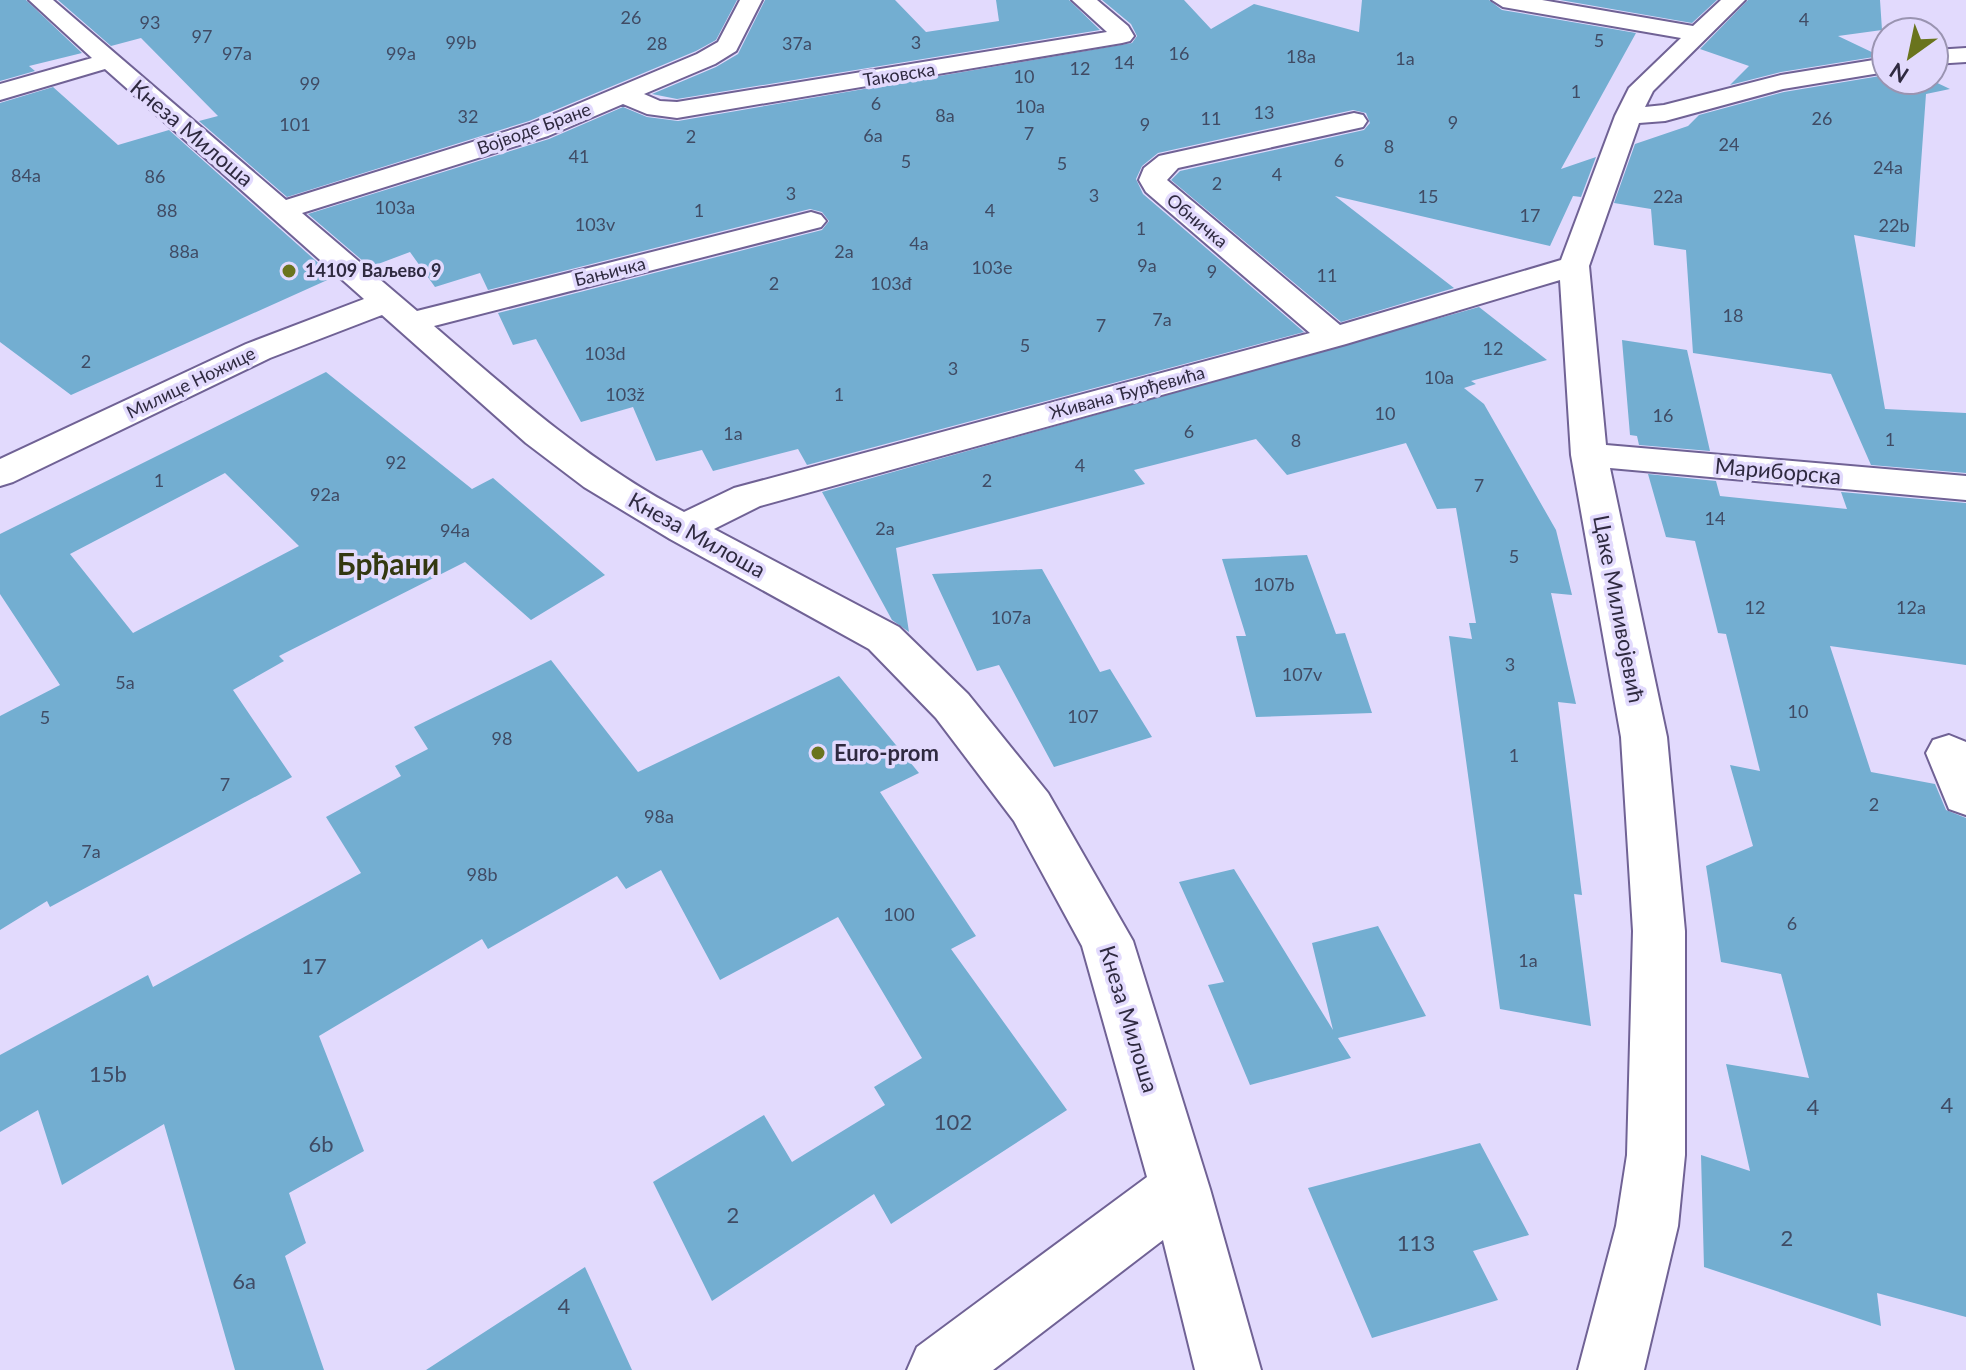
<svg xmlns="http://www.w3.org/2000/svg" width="1966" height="1370" font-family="Lato,sans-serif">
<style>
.building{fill:#73aed1;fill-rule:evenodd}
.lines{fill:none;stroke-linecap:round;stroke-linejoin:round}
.minor-casing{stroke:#706295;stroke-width:4}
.minor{fill:#fff;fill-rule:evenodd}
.poi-dot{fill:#6a741d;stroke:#e2dafd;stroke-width:3}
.labels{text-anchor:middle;stroke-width:7;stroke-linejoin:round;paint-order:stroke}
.number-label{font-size:18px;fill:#404b64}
.far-street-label{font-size:18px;fill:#2f2a40;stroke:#e2dafd}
.far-poi-label{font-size:18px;font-weight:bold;fill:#2f2a40;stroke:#e2dafd;text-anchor:start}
.street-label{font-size:22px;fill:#2f2a40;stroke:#e2dafd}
.poi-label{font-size:22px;font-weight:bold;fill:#2f2a40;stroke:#e2dafd;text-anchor:start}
.near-number-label{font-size:22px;fill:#404b64}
.district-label{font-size:30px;font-weight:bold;fill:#333810;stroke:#e2dafd}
</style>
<rect width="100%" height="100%" fill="#e2dafd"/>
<!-- building -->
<path class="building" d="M0 0H26L82 53 29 66 35 71 0 81Z
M58 0H737L716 40 696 51 529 121 287 197 199 121 218 116 141 38 111 46Z
M765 0H895L926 32 999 21 996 0H1069L1100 30 677 99 652 94 716 67 738 54Z
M1102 0H1184L1211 29 1254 4 1359 32 1362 0H1489L1502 10 1636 33 1561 169 1596 157 1581 197 1573 196 1550 246 1335 196 1454 288 1341 322 1171 180 1180 171 1364 130 1370 123 1366 113 1353 110 1158 153 1142 166 1136 179 1143 194 1304 332 807 465 798 449 713 471 702 450 656 461 633 407 581 422 536 339 513 345 498 313 822 230 829 221 822 212 810 209 488 290 480 273 435 287 410 252 370 267 308 214 549 139 623 107 647 117 678 121 1132 43 1137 36 1131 24Z
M1560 0H1717L1692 23Z
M1748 0H1880L1882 30 1838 36 1880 56 1781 72 1730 85 1749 66 1700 49Z
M1886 75V80H1931L1950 89 1926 94 1915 247 1854 235 1885 409 1966 413V473L1871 465 1831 374 1693 353 1686 250 1654 245 1651 209 1614 203 1635 144 1688 126 1699 115 1784 92Z
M53 87 118 145 169 130 334 277 71 395 0 342V103Z
M1479 307 1547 360 1471 381 1476 384 1464 388 1484 404 1556 530 1572 595 1551 593 1576 704 1558 702 1582 895 1574 894 1591 1026 1500 1009 1449 636 1472 639 1469 623H1476L1456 508 1437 509 1406 443 1287 475 1256 439 1134 470 1145 484 896 548 909 632 892 620 822 492Z
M1622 340 1687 350 1710 451 1639 445 1637 436 1630 435Z
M326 372 472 489 493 478 605 575 531 620 465 562 279 656 284 661 233 690 292 777 50 907 47 901 0 930V716L60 685 0 594V534ZM225 473 299 546 133 633 70 554Z
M1648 474 1716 481 1720 496 1847 509 1841 492 1966 503V665L1830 646 1871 772 1935 784 1946 810 1966 818V1317L1877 1293 1881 1326 1704 1267 1701 1155 1750 1171 1726 1064 1809 1078 1781 974 1721 962 1706 866 1753 846 1730 765 1760 771 1726 634 1718 633 1695 541 1666 537Z
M1307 555 1336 634 1345 633 1372 713 1256 717 1236 636H1246L1222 559Z
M1042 569 1100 672 1110 669 1152 737 1054 767 999 665 977 671 932 574Z
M551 660 638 772 839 676 919 773 880 792 976 936 951 949 1067 1110 891 1224 874 1194 712 1301 653 1182 764 1115 792 1162 885 1105 874 1087 922 1058 838 917 720 980 661 870 626 889 617 876 488 949 482 939 319 1036 364 1151 289 1193 306 1243 285 1256 324 1370H235L164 1124 62 1185 38 1110 0 1132V1055L148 975 153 987 361 873 326 817 401 776 395 766 428 749 414 727Z
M1234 869 1333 1030 1312 943 1378 926 1426 1016 1338 1038 1351 1058 1250 1085 1208 985 1224 982 1179 882Z
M1480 1143 1529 1235 1473 1251 1498 1300 1372 1338 1308 1188Z
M585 1267 632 1370H426Z"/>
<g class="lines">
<!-- minor casing -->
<g class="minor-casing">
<path id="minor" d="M29 0H53L286 200 530 124 697 54 718 42 740 0H762L736 51 715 64 644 94 660 101 677 102 1107 32 1072 0H1097L1128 26 1134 36 1130 41 1122 43 677 118 647 114 623 104 548 136 302 213 417 311 811 212 821 215 826 221 821 227 434 326C514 395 590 463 684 512L734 488 1310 333 1146 192 1139 180 1144 168 1159 156 1354 113 1363 115 1367 121 1363 127 1178 168 1167 180 1340 325 1561 260 1615 116 1629 88 1681 38 1503 7 1492 0H1542L1693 26 1721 0H1745L1653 91 1645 107 1664 105 1781 75 1886 58V72L1783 89 1665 121 1639 123 1589 266 1606 445 1966 476V500L1610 468 1667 737 1685 931V1155L1678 1226 1644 1370H1578L1616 1226 1627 1155 1633 931 1621 737 1571 455 1560 280 1346 344 760 506 714 529 899 627 968 694 1048 793 1133 941 1210 1189 1261 1370H1195L1163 1240 993 1370H907L917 1347 1147 1177 1082 946 1014 821 936 718 869 649 670 539 584 487 526 443 382 315 270 358 13 482 0 486V459L246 344 364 299 105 69 0 100V84L92 58Z
M1966 48V62L1934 64V50Z
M1949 735 1966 742V815L1949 809 1926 753 1933 740Z"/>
</g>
<!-- minor -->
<use href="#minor" class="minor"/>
</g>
<!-- markers -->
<g class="poi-dot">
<circle cx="289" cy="271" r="8"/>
<circle cx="818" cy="753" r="8"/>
</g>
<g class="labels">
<!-- number labels -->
<g class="number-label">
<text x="631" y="24">26</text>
<text x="1804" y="26">4</text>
<text x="150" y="29">93</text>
<text x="202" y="43">97</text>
<text x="1599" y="47">5</text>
<text x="461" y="49">99b</text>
<text x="916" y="49">3</text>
<text x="657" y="50">28</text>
<text x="797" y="50">37a</text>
<text x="237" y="60">97a</text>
<text x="401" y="60">99a</text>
<text x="1179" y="60">16</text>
<text x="1301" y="63">18a</text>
<text x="1405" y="65">1a</text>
<text x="1124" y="69">14</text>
<text x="1080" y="75">12</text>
<text x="1024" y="83">10</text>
<text x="310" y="90">99</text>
<text x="1576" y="98">1</text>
<text x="876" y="110">6</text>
<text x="1030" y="113">10a</text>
<text x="1264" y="119">13</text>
<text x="945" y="122">8a</text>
<text x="468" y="123">32</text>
<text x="1211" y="125">11</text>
<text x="1822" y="125">26</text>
<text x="1453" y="129">9</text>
<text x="295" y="131">101</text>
<text x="1145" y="131">9</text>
<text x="1029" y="140">7</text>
<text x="873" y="142">6a</text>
<text x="691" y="143">2</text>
<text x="1729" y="151">24</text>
<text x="1389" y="153">8</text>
<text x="579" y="163">41</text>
<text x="1339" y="167">6</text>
<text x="906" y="168">5</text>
<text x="1062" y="170">5</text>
<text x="1888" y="174">24a</text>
<text x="1277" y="181">4</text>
<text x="26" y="182">84a</text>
<text x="155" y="183">86</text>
<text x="1217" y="190">2</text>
<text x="791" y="200">3</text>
<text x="1094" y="202">3</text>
<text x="1428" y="203">15</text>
<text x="1668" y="203">22a</text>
<text x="395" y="214">103a</text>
<text x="167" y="217">88</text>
<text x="699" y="217">1</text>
<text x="990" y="217">4</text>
<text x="1530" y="222">17</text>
<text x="595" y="231">103v</text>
<text x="1894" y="232">22b</text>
<text x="1141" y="235">1</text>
<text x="919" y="250">4a</text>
<text x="184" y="258">88a</text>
<text x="844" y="258">2a</text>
<text x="1147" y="272">9a</text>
<text x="992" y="274">103e</text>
<text x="1212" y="278">9</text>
<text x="1327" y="282">11</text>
<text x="774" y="290">2</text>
<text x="891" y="290">103đ</text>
<text x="1733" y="322">18</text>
<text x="1162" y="326">7a</text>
<text x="1101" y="332">7</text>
<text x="1025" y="352">5</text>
<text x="1493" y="355">12</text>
<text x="605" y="360">103d</text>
<text x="86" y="368">2</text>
<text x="953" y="375">3</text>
<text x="1439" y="384">10a</text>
<text x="625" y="401">103ž</text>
<text x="839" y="401">1</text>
<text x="1385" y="420">10</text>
<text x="1663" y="422">16</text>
<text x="1189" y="438">6</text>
<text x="733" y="440">1a</text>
<text x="1890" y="446">1</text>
<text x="1296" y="447">8</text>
<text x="396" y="469">92</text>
<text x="1080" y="472">4</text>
<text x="159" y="487">1</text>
<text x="987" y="487">2</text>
<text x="1479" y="492">7</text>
<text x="325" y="501">92a</text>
<text x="1715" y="525">14</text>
<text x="885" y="535">2a</text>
<text x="455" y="537">94a</text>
<text x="1514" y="563">5</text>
<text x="1274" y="591">107b</text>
<text x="1755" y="614">12</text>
<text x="1911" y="614">12a</text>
<text x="1011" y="624">107a</text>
<text x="1510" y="671">3</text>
<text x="1302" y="681">107v</text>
<text x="125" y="689">5a</text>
<text x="1798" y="718">10</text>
<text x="1083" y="723">107</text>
<text x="45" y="724">5</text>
<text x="502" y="745">98</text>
<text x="1514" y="762">1</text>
<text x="225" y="791">7</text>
<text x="1874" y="811">2</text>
<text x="659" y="823">98a</text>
<text x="91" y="858">7a</text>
<text x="482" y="881">98b</text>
<text x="899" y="921">100</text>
<text x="1792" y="930">6</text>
<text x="1528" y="967">1a</text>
</g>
<!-- far-street labels -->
<g class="far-street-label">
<text transform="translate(899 75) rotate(-9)" y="6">Таковска</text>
<text transform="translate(534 129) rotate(-20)" y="6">Војводе Бране</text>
<text transform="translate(1197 221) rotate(40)" y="6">Обничка</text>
<text transform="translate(610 272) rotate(-14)" y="6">Бањичка</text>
<text transform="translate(191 383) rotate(-26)" y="6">Милице Ножице</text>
<text transform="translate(1127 393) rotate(-15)" y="6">Живана Ђурђевића</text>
</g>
<!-- far-poi labels -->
<g class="far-poi-label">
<text x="305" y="277">14109 Ваљево 9</text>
</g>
<!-- street labels -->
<g class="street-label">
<text transform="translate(192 133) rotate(40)" y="8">Кнеза Милоша</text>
<text transform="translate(1778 471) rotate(5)" y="8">Мариборска</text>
<text transform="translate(697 535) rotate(29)" y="8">Кнеза Милоша</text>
<text transform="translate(1619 609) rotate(79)" y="8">Цаке Миливојевић</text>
<text transform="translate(1129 1019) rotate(73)" y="8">Кнеза Милоша</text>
</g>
<!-- poi labels -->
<g class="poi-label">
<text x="834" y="761">Euro-prom</text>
</g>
<!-- near-number labels -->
<g class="near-number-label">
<text x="314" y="974">17</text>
<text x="108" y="1082">15b</text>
<text x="1947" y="1113">4</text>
<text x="1813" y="1115">4</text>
<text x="953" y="1130">102</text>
<text x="321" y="1152">6b</text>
<text x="733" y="1223">2</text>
<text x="1787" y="1246">2</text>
<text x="1416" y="1251">113</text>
<text x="244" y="1289">6a</text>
<text x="564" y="1314">4</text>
</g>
<!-- district labels -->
<g class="district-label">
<text x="388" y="575">Брђани</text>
</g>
</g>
<!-- north arrow -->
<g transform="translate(1910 56) rotate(213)"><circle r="38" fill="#e2dafd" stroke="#9a94b1" stroke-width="2"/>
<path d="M0-6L14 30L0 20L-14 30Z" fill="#6a741d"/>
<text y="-12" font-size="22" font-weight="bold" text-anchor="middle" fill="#2f2a40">N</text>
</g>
</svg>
